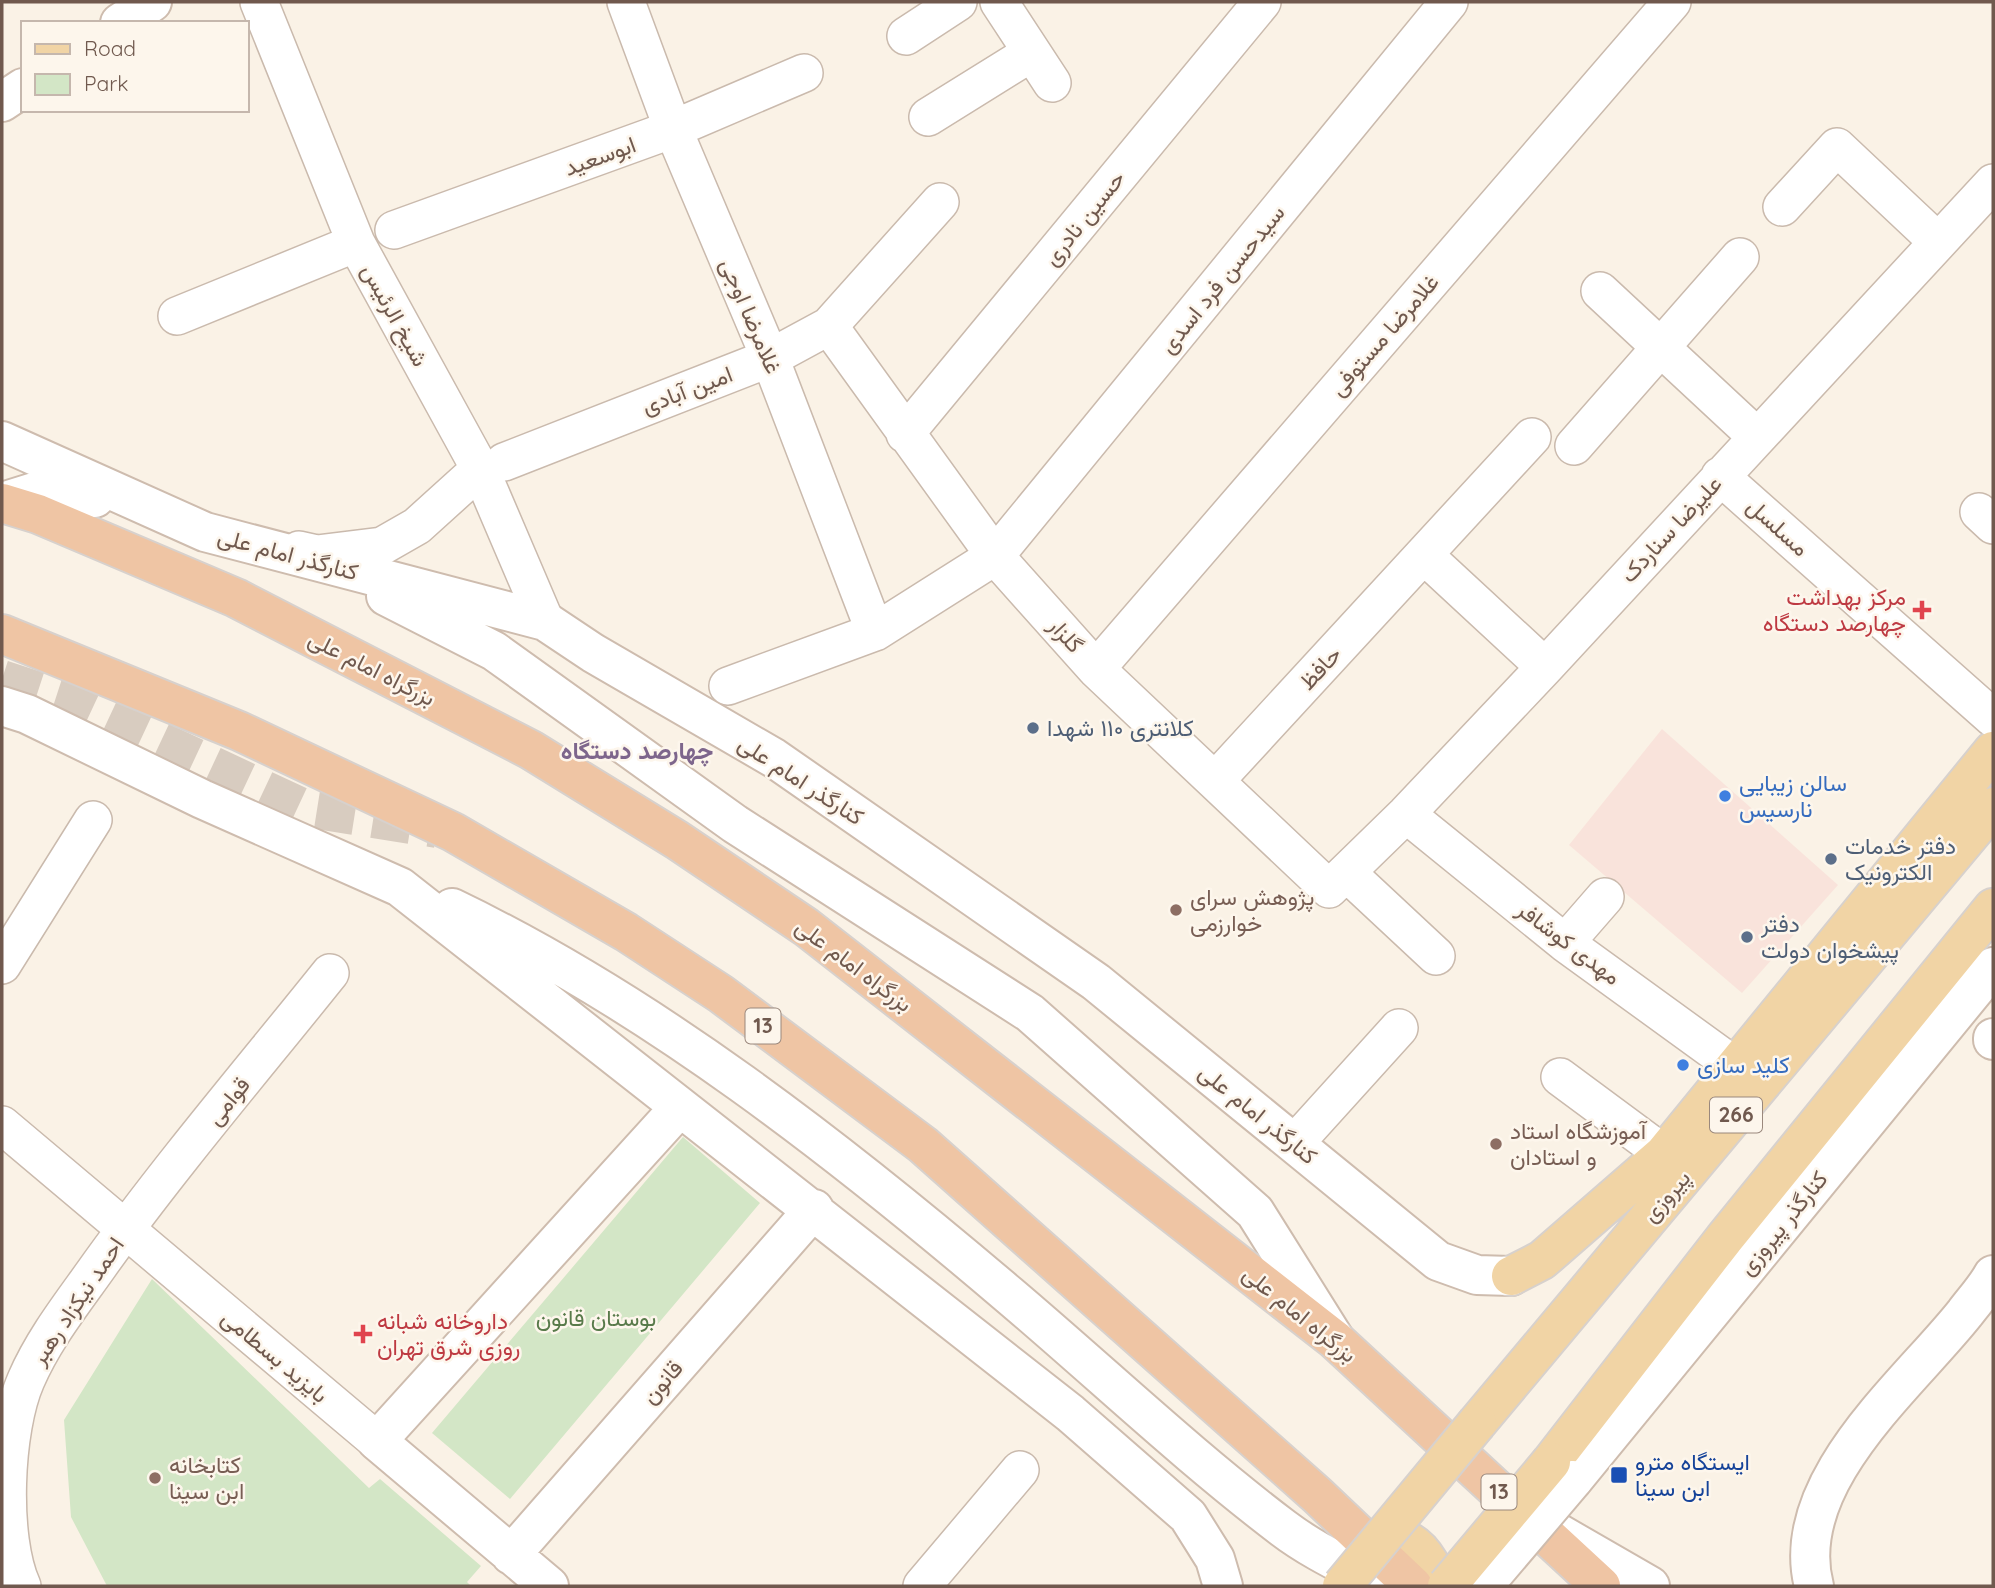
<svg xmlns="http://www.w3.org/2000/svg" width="1995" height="1588" font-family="Quicksand,Vazirmatn,sans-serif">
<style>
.commercial{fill:#f9e3db}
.green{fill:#d3e6c6}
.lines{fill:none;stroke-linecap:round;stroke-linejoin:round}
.primary-tunnel{stroke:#d8ccc0;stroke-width:38;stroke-dasharray:38 19;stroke-linecap:butt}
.minor-casing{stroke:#cabaad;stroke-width:40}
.secondary-casing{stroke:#cebcae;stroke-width:42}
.primary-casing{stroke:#d7d1cd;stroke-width:42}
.trunk-casing{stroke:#d7d1cd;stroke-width:42}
.minor{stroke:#fff;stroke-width:37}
.secondary{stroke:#fff;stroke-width:38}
.primary{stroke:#f1d4a5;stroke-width:38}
.trunk{stroke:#efc5a4;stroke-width:38}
.secondary-bridge-casing{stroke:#cebcae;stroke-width:42;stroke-linecap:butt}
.primary-bridge-casing{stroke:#d7d1cd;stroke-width:42;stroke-linecap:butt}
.secondary-bridge{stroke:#fff;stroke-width:38}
.primary-bridge{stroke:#f1d4a5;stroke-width:38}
.health-dot{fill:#e0444e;stroke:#fdf6ec;stroke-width:2.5}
.service-dot{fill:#5c6f8a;stroke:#fdf6ec;stroke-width:2.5}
.shop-dot{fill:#3f7fe0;stroke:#fdf6ec;stroke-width:2.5}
.education-dot{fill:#8d6e63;stroke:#fdf6ec;stroke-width:2.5}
.transit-dot{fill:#1a4fb4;stroke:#fdf6ec;stroke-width:2.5}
.labels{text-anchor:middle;stroke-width:5;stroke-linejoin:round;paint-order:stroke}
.shield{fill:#fdf6ec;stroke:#9a887d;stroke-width:2}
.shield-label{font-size:21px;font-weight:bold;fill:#70594e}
.street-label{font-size:23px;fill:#70594e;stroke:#fdf6ec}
.health-label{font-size:23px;fill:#be3a42;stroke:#fdf6ec;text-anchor:end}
.service-label{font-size:23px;fill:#4e5e75;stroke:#fdf6ec;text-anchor:start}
.shop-label{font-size:23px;fill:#366cbe;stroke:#fdf6ec;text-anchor:start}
.education-label{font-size:23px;fill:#785e54;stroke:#fdf6ec;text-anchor:start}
.park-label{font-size:23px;fill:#587a4a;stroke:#fdf6ec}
.transit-label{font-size:23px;fill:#164399;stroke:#fdf6ec;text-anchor:start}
.neighbourhood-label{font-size:24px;font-weight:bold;fill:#7e668c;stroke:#fdf6ec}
</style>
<rect width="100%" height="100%" fill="#faf2e6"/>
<!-- commercial -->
<path class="commercial" d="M1662 729 1838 885 1742 993 1569 845Z"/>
<!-- green -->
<path class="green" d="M683 1137 760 1203 510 1499 432 1433Z
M152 1279 369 1488 380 1479 481 1566 467 1582 471 1586H107L71 1517 64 1420Z"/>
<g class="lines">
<!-- primary-tunnel -->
<path class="primary-tunnel" d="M2 679 88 707 304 808 437 829"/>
<!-- minor casing -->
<g class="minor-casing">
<path id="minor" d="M259 2 356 243 480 469 545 621
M626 2 673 129 770 358 875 632
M999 2 1052 83
M906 36 958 2
M928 117 1031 53
M1782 207 1837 147 1938 242
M394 230 673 129 804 73
M1600 291 1757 437
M177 316 356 243
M829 326 995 556 1096 669 1329 889 1406 814 1545 667 1993 183
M905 434 1262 2
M1574 446 1740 257
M504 462 770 358 829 326 940 202
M1720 476 1993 718
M1979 512 1993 525
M299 550 317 554 382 546 417 526 480 469
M1425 556 1545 667
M1096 669 1672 2
M728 686 875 632 995 556 1449 2
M1215 781 1532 437
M1406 814 1565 943 1736 1067
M1347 873 1436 956
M1565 943 1605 897
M2 965 93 820
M1560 1077 1664 1154
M2 1125 377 1441
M1295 1143 1399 1028
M22 1586C0 1538 4 1430 26 1380 44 1338 74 1301 100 1264 172 1164 253 1069 330 973
M922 1586 1020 1470"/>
</g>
<!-- secondary casing -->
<g class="secondary-casing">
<path id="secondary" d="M120 23 152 2
M2 102 23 88
M2 441 205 532 545 621 593 653 774 758 1096 982 1438 1261 1477 1275 1511 1276
M2 502 44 489 95 498
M386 596 494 651 735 824 1030 1013 1255 1212 1334 1338
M2 706 27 714 202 799 400 887 1070 1413 1188 1516 1215 1559 1223 1586
M452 908C652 1004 840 1151 1009 1295 1100 1372 1188 1456 1283 1528 1313 1551 1351 1568 1384 1586
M1993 1038V1040
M1573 1480 1993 967
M1546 1526 1650 1586
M511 1555 814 1209
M549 1586 377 1441 680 1107
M1814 1586C1787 1483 1907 1386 1965 1313 1974 1301 1986 1288 1993 1275"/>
</g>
<!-- primary casing -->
<g class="primary-casing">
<path id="primary" d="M1511 1276 1542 1260 1664 1154 1993 751
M1477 1423 1993 807
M1551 1462 1724 1239 1993 908
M1384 1536C1392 1538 1404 1539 1411 1543 1423 1550 1438 1574 1437 1586"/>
</g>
<!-- trunk casing -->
<g class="trunk-casing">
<path id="trunk" d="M2 503 38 514 236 598 531 750 677 840 806 927 1335 1340 1601 1586
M2 634 239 731 453 832 626 932 721 994 923 1145 1317 1495 1413 1586"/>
</g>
<!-- minor -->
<use href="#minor" class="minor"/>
<!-- secondary -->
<use href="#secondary" class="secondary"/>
<!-- primary -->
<use href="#primary" class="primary"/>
<!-- trunk -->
<use href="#trunk" class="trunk"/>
<!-- secondary-bridge casing -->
<g class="secondary-bridge-casing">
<path id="secondary-bridge" d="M1483 1586 1573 1480"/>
</g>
<!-- primary-bridge casing -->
<g class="primary-bridge-casing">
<path id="primary-bridge" d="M1342 1586 1477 1423
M1447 1586 1551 1462"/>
</g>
<!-- secondary-bridge -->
<use href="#secondary-bridge" class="secondary-bridge"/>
<!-- primary-bridge -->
<use href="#primary-bridge" class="primary-bridge"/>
</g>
<!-- markers -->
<g class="health-dot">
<path d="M1918.5 599.5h7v7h7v7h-7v7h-7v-7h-7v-7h7z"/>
<path d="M359.5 1323.5h7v7h7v7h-7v7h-7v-7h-7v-7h7z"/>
</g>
<g class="service-dot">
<circle cx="1033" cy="728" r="7"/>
<circle cx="1831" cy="859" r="7"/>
<circle cx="1747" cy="937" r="7"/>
</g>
<g class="shop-dot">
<circle cx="1725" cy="796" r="7"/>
<circle cx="1683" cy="1065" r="7"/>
</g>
<g class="education-dot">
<circle cx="1176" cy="910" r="7"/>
<circle cx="1496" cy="1144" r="7"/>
<circle cx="155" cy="1478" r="7"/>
</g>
<rect class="transit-dot" x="1610" y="1466" width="18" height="18" rx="3.5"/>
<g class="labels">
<!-- shield labels -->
<g class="shield">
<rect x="745.5" y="1008.5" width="35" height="35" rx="5"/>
<rect x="1710" y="1097.5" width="52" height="35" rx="5"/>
<rect x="1481.5" y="1474.5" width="35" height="35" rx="5"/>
</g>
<g class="shield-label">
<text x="763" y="1033">13</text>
<text x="1736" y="1122">266</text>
<text x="1499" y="1499">13</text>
</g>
<!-- street labels -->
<g class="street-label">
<text transform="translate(600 156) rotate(-20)" y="8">ابوسعید</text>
<text transform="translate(1084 218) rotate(-51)" y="8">حسین نادری</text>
<text transform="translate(1222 279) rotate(-51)" y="8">سیدحسن فرد اسدی</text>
<text transform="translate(395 315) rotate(61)" y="8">شیخ الرئیس</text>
<text transform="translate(751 316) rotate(67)" y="8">غلامرضا اوجی</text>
<text transform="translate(1384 335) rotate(-49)" y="8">غلامرضا مستوفی</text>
<text transform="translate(687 390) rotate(-21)" y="8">امین آبادی</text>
<text transform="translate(1778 527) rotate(42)" y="8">مسلسل</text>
<text transform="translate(1671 529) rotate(-47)" y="8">علیرضا سناردک</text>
<text transform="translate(288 554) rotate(15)" y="8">کنارگذر امام علی</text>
<text transform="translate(1066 635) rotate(48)" y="8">گلزار</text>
<text transform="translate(372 668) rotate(27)" y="8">بزرگراه امام علی</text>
<text transform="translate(1320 668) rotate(-47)" y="8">حافظ</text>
<text transform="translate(801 780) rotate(33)" y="8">کنارگذر امام علی</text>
<text transform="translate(1569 943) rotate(37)" y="8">مهدی کوشافر</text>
<text transform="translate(854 965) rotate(37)" y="8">بزرگراه امام علی</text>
<text transform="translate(228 1101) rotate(-51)" y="8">قوامی</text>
<text transform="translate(1258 1114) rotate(39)" y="8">کنارگذر امام علی</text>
<text transform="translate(1666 1196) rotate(-49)" y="8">پیروزی</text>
<text transform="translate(1783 1223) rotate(-51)" y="8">کنارگذر پیروزی</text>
<text transform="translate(77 1301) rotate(-56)" y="8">احمد نیکزاد رهبر</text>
<text transform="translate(1300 1314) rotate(39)" y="8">بزرگراه امام علی</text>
<text transform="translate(275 1356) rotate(40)" y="8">بایزید بسطامی</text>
<text transform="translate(662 1382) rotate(-49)" y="8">قانون</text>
</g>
<!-- health labels -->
<g class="health-label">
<text x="1906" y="605">مرکز بهداشت<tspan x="1906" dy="26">چهارصد دستگاه</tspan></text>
<text x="377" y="1329" text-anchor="start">داروخانه شبانه<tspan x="377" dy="26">روزی شرق تهران</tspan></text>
</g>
<!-- service labels -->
<g class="service-label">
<text x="1047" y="736">کلانتری ۱۱۰ شهدا</text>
<text x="1845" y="854">دفتر خدمات<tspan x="1845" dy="26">الکترونیک</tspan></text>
<text x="1761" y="932">دفتر<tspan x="1761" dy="26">پیشخوان دولت</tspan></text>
</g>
<!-- shop labels -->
<g class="shop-label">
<text x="1739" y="791">سالن زیبایی<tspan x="1739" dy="26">نارسیس</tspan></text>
<text x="1697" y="1073">کلید سازی</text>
</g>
<!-- education labels -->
<g class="education-label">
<text x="1190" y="905">پژوهش سرای<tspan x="1190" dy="26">خوارزمی</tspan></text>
<text x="1510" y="1139">آموزشگاه استاد<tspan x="1510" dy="26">و استادان</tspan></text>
<text x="169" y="1473">کتابخانه<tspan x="169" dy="26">ابن سینا</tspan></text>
</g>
<!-- park labels -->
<g class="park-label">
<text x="596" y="1326">بوستان قانون</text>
</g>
<!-- transit labels -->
<g class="transit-label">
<text x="1635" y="1470">ایستگاه مترو<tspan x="1635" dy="26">ابن سینا</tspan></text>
</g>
<!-- neighbourhood labels -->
<g class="neighbourhood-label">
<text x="637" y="759">چهارصد دستگاه</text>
</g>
</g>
<!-- border -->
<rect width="1995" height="1588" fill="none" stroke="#70594e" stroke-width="7"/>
<!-- legend -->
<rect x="21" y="21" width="228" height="91" fill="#fdf6ec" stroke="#c5b7ad" stroke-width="2"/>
<rect x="35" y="44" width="35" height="10" fill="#f1d4a5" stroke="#c5b7ad" stroke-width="2"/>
<text x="84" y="56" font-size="21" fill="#70594e">Road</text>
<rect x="35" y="74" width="35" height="21" fill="#d3e6c6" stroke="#c5b7ad" stroke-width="2"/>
<text x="84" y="91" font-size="21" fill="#70594e">Park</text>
</svg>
